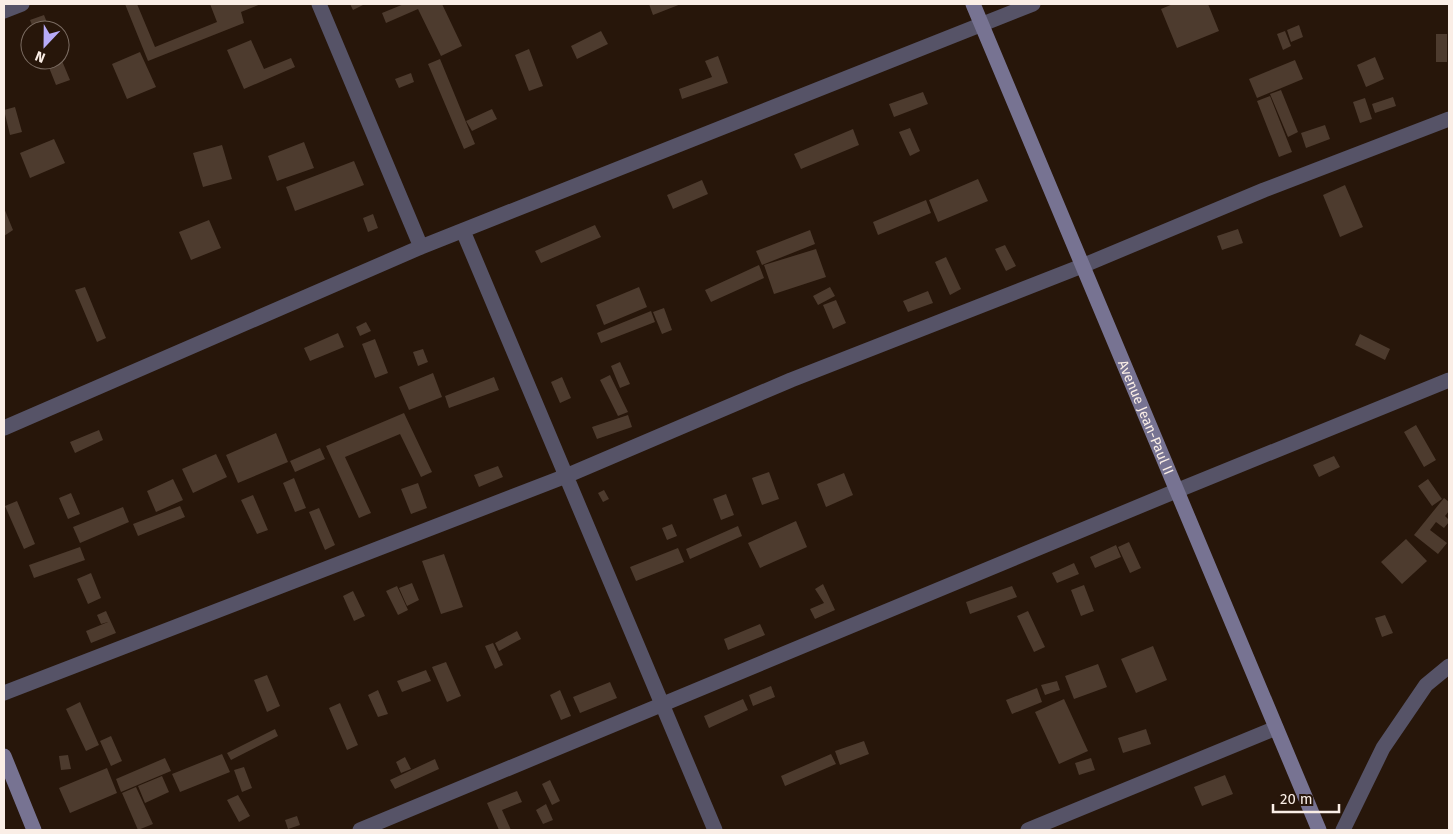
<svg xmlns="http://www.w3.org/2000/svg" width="1453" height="834" font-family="'Fira Sans',sans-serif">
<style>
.building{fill:#4d3b2e}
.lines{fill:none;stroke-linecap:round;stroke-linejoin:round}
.street{stroke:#565367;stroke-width:15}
.secondary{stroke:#777392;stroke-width:15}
.labels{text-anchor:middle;stroke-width:4;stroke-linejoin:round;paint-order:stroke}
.street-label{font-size:14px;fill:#faeee6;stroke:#27160a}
</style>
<rect width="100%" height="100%" fill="#27160a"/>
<!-- building -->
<path class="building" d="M125 4H137L155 47 217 22 210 4H261L241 12 244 23 148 61Z
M350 4H365L353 10Z
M404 4H442L462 46 441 56 418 9 386 23 382 13Z
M649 4H681L653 15Z
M1173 4H1208L1219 31 1177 48 1161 9Z
M44 15 50 30H34L30 20Z
M1299 25 1303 37 1291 42 1287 30Z
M601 31 608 44 577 59 571 46Z
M1285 31 1291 46 1283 50 1277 34Z
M1436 34H1447V62H1436Z
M251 40 264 69 291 58 295 67 244 89 227 50Z
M529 49 543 86 529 91 515 55Z
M140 52 156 87 127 99 112 64Z
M60 56 70 80 56 85 46 60H60Z
M718 56 728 83 682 99 679 89 712 77 705 61Z
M1375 57 1384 79 1366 87 1357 65Z
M440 59 475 144 464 149 428 64Z
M1295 60 1303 79 1257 98 1249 79Z
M411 73 414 82 399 88 395 79Z
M1281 90 1298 132 1288 137 1270 94Z
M923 92 928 104 894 117 889 104Z
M1270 96 1292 152 1279 157 1257 101Z
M1393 97 1396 106 1375 113 1372 104Z
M1365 98 1372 119 1360 123 1353 102Z
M15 107 22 132 10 135 4 110Z
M492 109 497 119 472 131 466 121Z
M1325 125 1330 139 1306 148 1301 133Z
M910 128 920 151 910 156 899 132Z
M853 129 859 145 801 169 794 154Z
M54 139 65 163 30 178 20 153Z
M304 142 314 168 277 181 268 156Z
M222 145 232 179 203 187 193 153Z
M354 161 364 185 295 211 286 187Z
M978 179 988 201 938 222 929 200Z
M702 180 708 194 673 209 667 195Z
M1345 185 1363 227 1340 237 1323 195Z
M926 200 931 213 878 235 873 222Z
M4 208 13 230 4 236Z
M373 214 378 228 368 232 363 218Z
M209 220 221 248 191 260 179 232Z
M595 225 601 237 541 263 535 251Z
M1238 229 1243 243 1222 250 1217 236Z
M810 230 815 244 762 265 756 251Z
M1005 245 1016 266 1006 271 995 249Z
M816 249 826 277 774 294 764 265Z
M946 257 961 289 950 295 935 262Z
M759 265 764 278 711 302 705 290Z
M85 287 106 338 97 342 75 290Z
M639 287 647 307 604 325 596 305Z
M830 287 835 296 818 305 813 296Z
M928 291 933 303 908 312 903 301Z
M836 300 846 323 833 329 823 305Z
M664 308 672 330 662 334 653 312Z
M651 311 655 322 601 343 597 333Z
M366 322 371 331 360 336 356 327Z
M338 333 344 347 310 361 304 348Z
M1360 334 1390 349 1385 360 1355 345Z
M375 339 388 373 375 378 362 344Z
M423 349 428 362 418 366 413 352Z
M620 362 630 384 620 388 611 366Z
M433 373 442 397 409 410 399 387Z
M610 375 628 412 618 416 600 380Z
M494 377 499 390 449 408 445 396Z
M562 377 571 398 560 403 551 382Z
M404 413 432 472 421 477 400 434 345 457 371 513 359 518 326 446Z
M628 415 632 427 597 439 592 427Z
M1416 425 1436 460 1424 467 1404 432Z
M99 430 103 440 75 453 70 442Z
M276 433 288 462 238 483 226 455Z
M320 448 325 459 295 472 290 461Z
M216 454 227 477 193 493 182 469Z
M1334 456 1340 467 1319 477 1313 465Z
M498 466 503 477 479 487 474 475Z
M769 472 779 499 762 505 752 478Z
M844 473 853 495 826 507 817 484Z
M294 478 306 508 295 512 283 483Z
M173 479 183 500 156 512 147 491Z
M1428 479 1442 499 1432 506 1418 486Z
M418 483 427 508 411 514 401 489Z
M604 490 609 499 603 502 598 493Z
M71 493 80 514 68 519 59 498Z
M726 494 734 515 721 520 713 499Z
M253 495 268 530 257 534 241 500Z
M1444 498 1449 502V511L1445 516 1449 520V522L1444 528 1436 522 1430 530 1447 543 1438 554 1414 535Z
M17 501 35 544 24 549 5 506Z
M180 506 185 517 138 536 133 524Z
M123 507 129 522 80 543 73 527Z
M319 508 335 545 325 550 309 512Z
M796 521 807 547 760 568 748 543Z
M672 524 677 536 667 540 662 528Z
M738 526 742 536 690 559 686 549Z
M1406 539 1427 561 1402 584 1381 562Z
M1129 542 1141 568 1130 573 1118 547Z
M1116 545 1121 557 1095 568 1090 557Z
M80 547 85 560 34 578 29 565Z
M678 548 684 562 636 581 630 567Z
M444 554 463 607 441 614 422 561Z
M1074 563 1079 574 1057 583 1052 573Z
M91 573 101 598 88 604 77 579Z
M412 583 419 600 407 606 399 588Z
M823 584 835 610 815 619 810 609 824 603 815 589Z
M1084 585 1094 611 1081 616 1071 590Z
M397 586 408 610 398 615 386 591Z
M1012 586 1017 597 970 614 966 602Z
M353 591 365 616 354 621 343 596Z
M106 611 116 633 91 643 86 631 108 622 101 624 97 615Z
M1028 611 1045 647 1034 652 1017 616Z
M1385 615 1393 633 1382 637 1375 618Z
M760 624 765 635 728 650 724 639Z
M517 631 521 639 499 651 495 643Z
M493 643 503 665 495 669 485 646Z
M1153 646 1167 680 1136 693 1121 659Z
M446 662 461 696 447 702 432 667Z
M1098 664 1107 687 1074 699 1065 676Z
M426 670 431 681 402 692 397 681Z
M267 675 280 706 267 712 254 680Z
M1057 681 1060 690 1045 695 1041 685Z
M610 682 617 698 580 713 573 697Z
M771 686 775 697 753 706 749 695Z
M1037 688 1042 702 1012 714 1006 700Z
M378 690 388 714 378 717 368 695Z
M560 690 571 716 561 720 550 695Z
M743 699 748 710 709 728 704 716Z
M1064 699 1088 751 1059 764 1035 712Z
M80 702 99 745 86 751 66 709Z
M340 703 358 745 347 750 329 708Z
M275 729 278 736 231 760 227 753Z
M1146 729 1151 744 1123 753 1118 738Z
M111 736 122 761 111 766 100 741Z
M864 741 869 754 840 765 835 751Z
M222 754 230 772 180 792 172 774Z
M831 754 836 764 785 786 781 776Z
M68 755 71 769 61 770 59 756Z
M405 757 411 769 401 773 396 762Z
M165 758 171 771 121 792 116 779Z
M1091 758 1095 770 1079 775 1075 763Z
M435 759 439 769 395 789 390 780Z
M244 767 252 788 242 792 234 770Z
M107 768 117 793 70 813 59 788Z
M1225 775 1233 794 1202 806 1194 787Z
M162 776 169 792 145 803 138 786Z
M550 780 560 801 552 805 542 784Z
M136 787 153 824 138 830 122 793Z
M517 791 522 802 502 810 511 830H499L487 803Z
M238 795 250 816 239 822 227 800Z
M546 804 553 820 543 824 536 810Z
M297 816 300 825 288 829 285 820Z"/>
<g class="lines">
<!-- street -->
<path class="street" d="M319 4 421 247
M4 11 22 4
M463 231 715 830
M4 428 421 247 1033 4
M4 693 566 476 791 380 1082 266 1264 190 1449 119
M360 830 1176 491 1449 380
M1028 830 1276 728
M1343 830 1383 748 1426 685 1449 666"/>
<!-- secondary -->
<g class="secondary">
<path id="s1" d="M973 4 1319 830"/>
<path d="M4 756 34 830"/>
</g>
</g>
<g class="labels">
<!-- street labels -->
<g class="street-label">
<text dy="5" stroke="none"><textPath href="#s1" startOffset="448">Avenue Jean-Paul II</textPath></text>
</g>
</g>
<!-- border -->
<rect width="1453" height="834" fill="none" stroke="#faeee6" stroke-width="10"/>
<!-- north arrow -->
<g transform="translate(45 45) rotate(202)"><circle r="24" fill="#27160a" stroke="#7b6c62"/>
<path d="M0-4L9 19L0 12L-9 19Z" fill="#b7abf8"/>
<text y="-8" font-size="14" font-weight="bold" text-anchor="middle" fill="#faeee6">N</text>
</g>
<!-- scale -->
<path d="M1273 804v8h66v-8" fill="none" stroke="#faeee6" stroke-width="2.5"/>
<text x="1280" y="804" font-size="15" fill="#faeee6" stroke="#27160a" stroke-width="4" paint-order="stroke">20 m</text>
</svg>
